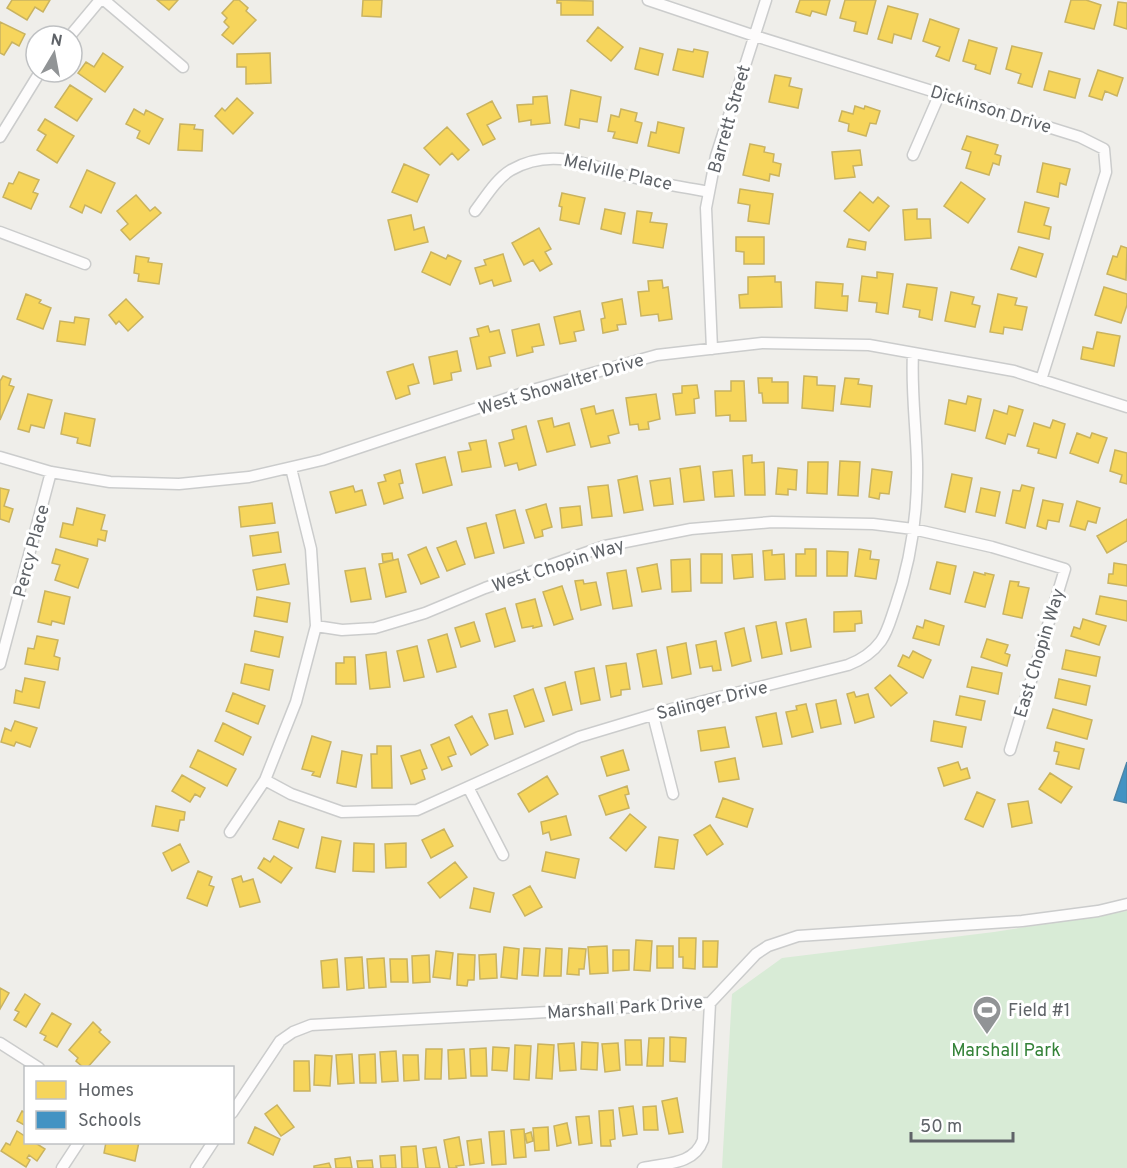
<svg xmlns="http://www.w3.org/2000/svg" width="1127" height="1168" font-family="Overpass,sans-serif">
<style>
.green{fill:#d8ebd6}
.homes{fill:#f6d55c;stroke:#c9b360;stroke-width:1.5}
.schools{fill:#4393c3;stroke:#4b85a8;stroke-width:1.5}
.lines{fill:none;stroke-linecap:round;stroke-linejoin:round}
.street-casing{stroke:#cbcccc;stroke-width:13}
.street{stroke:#fdfcfc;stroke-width:10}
.labels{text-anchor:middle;stroke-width:6;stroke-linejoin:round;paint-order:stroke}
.street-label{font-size:18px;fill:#5f6368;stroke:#fff}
.poi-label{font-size:18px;fill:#5f6368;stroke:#fff;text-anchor:start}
.park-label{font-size:18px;fill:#348238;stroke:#fff}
</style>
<rect width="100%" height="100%" fill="#efeeea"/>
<!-- green -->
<path class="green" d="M1127 911V1168H722L732 994 782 958 994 932Z"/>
<!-- homes -->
<path class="homes" d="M12 0H50L43 12 35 7 27 20 7 8Z
M157 0H178L169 10Z
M234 0H239L248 8 246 11 256 20 233 44 222 35 229 27 224 22 227 18 222 13Z
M363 0H382L381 17 362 16Z
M557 0 593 1V15H561V3H557Z
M800 0H830L826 15 812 11 810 16 796 12Z
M845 0H876L867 34 854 31 856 22 840 18Z
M1071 0H1086L1101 5 1094 29 1065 22Z
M1118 2 1127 3V29L1114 25Z
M888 6 918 14 911 39 894 34 892 43 878 39Z
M930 19 959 29 949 61 936 56 940 47 923 41Z
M0 22 25 34 19 46 12 42 4 55 0 53Z
M598 27 623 47 611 61 587 41Z
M969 40 997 48 990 74 975 69 976 65 963 61Z
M1012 46 1042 53 1032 87 1018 83 1021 74 1006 69Z
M640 48 663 54 658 75 635 69Z
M678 49 693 52 694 49 708 52 703 77 673 70Z
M103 53 123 67 105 92 78 73 86 62 94 67Z
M270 53 271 83 246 84V67H237V54Z
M1098 70 1123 78 1117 96 1105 91 1102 100 1089 96Z
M1049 71 1080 79 1075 98 1044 90Z
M775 75 791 78 789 86 802 89 798 108 769 102Z
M70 85 92 99 77 121 55 107Z
M571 90 601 97 597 122 580 119 579 128 565 125Z
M547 96 550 123 531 125V120L519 122 517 105 533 104V97Z
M237 98 253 113 233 134 215 116 222 108 225 111Z
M492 101 501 118 487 125 495 139 483 145 467 114Z
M855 106 864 109 865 106 880 111 876 124 870 123 866 136 848 131 849 124 839 121 842 111 853 114Z
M134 109 144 115 146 110 163 119 149 144 137 138 140 131 126 124Z
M621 109 637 113 635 121 642 123 637 143 613 138 615 132 608 131 611 115 619 117Z
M45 119 74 136 57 163 37 150 46 135 38 130Z
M658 122 684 128 679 153 648 146 651 132 656 133Z
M180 124 195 125 194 129 203 130 202 151 178 150Z
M447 127 469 150 458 160 452 153 440 165 424 148Z
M967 136 998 145 995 154 1001 156 999 165 993 163 989 175 966 168 971 152 962 149Z
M750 144 765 147 764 152 774 154 773 162 781 164 779 176 770 174 769 181 743 175Z
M860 150 862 165 853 166 855 177 835 179 832 152Z
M1043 163 1070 169 1066 185 1060 183 1058 197 1037 192Z
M404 164 429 175 417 202 392 192Z
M87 170 115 183 101 213 85 205 82 213 70 207Z
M19 172 39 180 33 192 38 194 31 209 3 197 9 183 13 184Z
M961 182 985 199 968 223 944 206Z
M740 189 773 194 769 224 748 221 750 205 738 203Z
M860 192 873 203 878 197 889 206 869 231 844 211Z
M562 193 585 198 579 224 560 220 562 207 559 206Z
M136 195 150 211 155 207 161 213 130 240 121 230 128 224 117 211Z
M1025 202 1049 208 1044 225 1051 227 1049 239 1018 232Z
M605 209 625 213 621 234 601 229Z
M917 209V219H930L931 238 905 240 903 210Z
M637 211 652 213 650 222 667 224 663 248 633 243Z
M411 215 414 230 424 227 428 242 395 250 388 220Z
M539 228 551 249 545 252 552 264 540 271 533 260 524 265 512 243Z
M736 237H764V264H744V252L736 251Z
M849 239 866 242 865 250 847 247Z
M1121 246 1127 248 1126 280 1107 274 1113 256 1117 257Z
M1019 247 1043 254 1036 277 1011 269Z
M431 252 446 259 448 255 461 261 450 285 422 272Z
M503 254 511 281 494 286 492 280 480 284 475 268 486 265 484 260Z
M136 256 149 258 148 262 162 264 159 284 138 281 139 274 134 273Z
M877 272 893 274 888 314 876 312 877 303 859 301 862 276 877 278Z
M775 276V282H781L782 307 740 308 739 295 748 294V277Z
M662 280 663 288 668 287 672 319 659 321 658 314 641 316 638 292 649 291 648 281Z
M816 282 843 284 842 296H848L847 311 815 308Z
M907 284 937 288 932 320 919 317 920 310 903 307Z
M1104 287 1127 294V305L1121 323 1095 315Z
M951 292 974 297 972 304 980 306 975 327 945 321Z
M26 294 41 300 39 303 51 308 43 329 17 319Z
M998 294 1017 298 1015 305 1027 307 1022 330 1004 327 1003 334 990 332Z
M126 299 143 317 128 331 119 321 116 324 109 315Z
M622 299 626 324 617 325 618 330 603 333 601 319 605 318 602 303Z
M580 311 584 330 574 332 576 341 560 344 554 317Z
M75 317 89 319 85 345 57 341 60 321 74 323Z
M539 324 544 345 532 347 533 352 517 356 512 330Z
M488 326 490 332 499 330 505 353 489 357 491 366 477 369 470 338 479 336 477 329Z
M1097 332 1120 336 1114 366 1081 359 1083 347 1093 349Z
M457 351 461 371 451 373 452 380 434 384 429 357Z
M413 364 419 383 408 386 410 394 396 399 387 372Z
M3 376 11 379 9 385 14 387 0 420V381Z
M804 376 817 377V385L835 386 833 411 802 408Z
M758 378H772V382H788V403H763L762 393H759Z
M845 378 859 379 858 384 872 386 870 407 841 404Z
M731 381H744L746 421H730V415L716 416 715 391H731Z
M697 385 699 398 694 399 695 413 676 415 673 394 682 393V386Z
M28 394 52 400 44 428 31 425 29 432 18 429Z
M656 394 660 419 648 422 649 429 639 430 638 424 630 425 626 398Z
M968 396 981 399 975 431 945 424 949 400 966 404Z
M594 406 596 414 613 410 619 433 608 436 610 443 591 447 581 409Z
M1009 406 1023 410 1015 436 1008 434 1005 444 986 438 994 410 1007 414Z
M65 413 95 419 90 446 77 443 78 438 61 434Z
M552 418 554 427 569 423 575 445 547 452 538 421Z
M1053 420 1065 424 1056 458 1038 453 1039 449 1027 446 1034 423 1050 428Z
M526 426 536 465 519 470 517 463 505 466 499 443 514 439 512 430Z
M1077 433 1090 438 1092 433 1107 438 1098 463 1070 453Z
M486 440 491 467 462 472 458 452 471 450 469 443Z
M1115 450 1127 453V484L1120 482 1122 475 1110 471Z
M752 455V463L764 462 765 495H745L743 456Z
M445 457 452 485 423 493 416 464Z
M840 461 860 462 858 496 838 495Z
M808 462H828L827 494 807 493Z
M700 466 704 500 684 502 680 469Z
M778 468 797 470 796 490 788 489V495L776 494Z
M872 469 892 472 889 494 880 493 879 499 869 497Z
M400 470 403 483 399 484 403 498 384 504 378 483 386 481 384 475Z
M732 470 734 496 715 497 713 472Z
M952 474 972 478 965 512 945 507Z
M637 476 643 510 624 513 618 480Z
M670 478 673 504 654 506 650 481Z
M608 485 612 516 592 518 588 487Z
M1022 485 1034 488 1025 528 1006 523 1013 490 1020 491Z
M353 486 355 492 362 490 366 505 336 513 330 492Z
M0 488 9 490 4 506 13 509 9 522 0 519Z
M981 488 1000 492 995 516 976 512Z
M1043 500 1063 504 1059 522 1048 520 1046 529 1037 526Z
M1077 501 1100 508 1096 523 1088 521 1085 530 1070 526Z
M272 503 275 523 241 527 239 507Z
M546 504 552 527 542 530 543 536 535 538 526 510Z
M580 506 582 525 562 528 560 508Z
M77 508 105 515 101 530 107 531 105 541 98 539 97 546 60 537 63 523 73 525Z
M515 510 524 543 504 548 496 515Z
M1127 519V541L1107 553 1097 536Z
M486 523 494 553 475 558 467 528Z
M278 532 281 552 253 556 250 536Z
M456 541 465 564 447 571 437 548Z
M426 547 439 577 421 584 408 555Z
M56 549 88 559 78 588 55 580 60 565 52 563Z
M805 549H816V576H796V554H805Z
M859 549 871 551 870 559 879 560 876 579 855 576Z
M772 550V555L784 554 785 579 765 580 763 551Z
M827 551 848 552 847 576H827Z
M392 553 393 560 383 562 382 554Z
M701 554H722V583H701Z
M752 554 753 577 734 579 732 555Z
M398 559 406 592 386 597 379 564Z
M690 559 691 591 672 592 671 560Z
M937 562 956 566 950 594 930 589Z
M1114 563 1127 565V586L1108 583 1109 574H1113Z
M285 564 289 584 257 590 253 570Z
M657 564 661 589 642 592 637 568Z
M365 568 371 599 351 602 345 571Z
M626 570 632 606 613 609 607 573Z
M974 572 985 575V573L994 575 985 607 965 602Z
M583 580 584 584 596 582 601 605 581 610 575 581Z
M1010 581 1019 582 1018 586 1029 588 1022 618 1003 614Z
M562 586 573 619 554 625 543 592Z
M45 591 70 597 64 624 52 621 51 625 38 622Z
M1100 596 1127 601V621L1096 614Z
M257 597 290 603 287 622 254 616Z
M535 599 542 626 533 628V626L522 628 516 604Z
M505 608 515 641 495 647 486 614Z
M861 611 862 623 855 624V631L834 632V612Z
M806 619 811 647 791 651 786 623Z
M1083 619 1106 626 1099 645 1071 636 1074 627 1080 629Z
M925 620 944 626 939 645 913 638 917 626 923 628Z
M474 622 480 641 461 647 455 628Z
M776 622 782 654 762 658 756 626Z
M744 628 751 661 732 666 725 633Z
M255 631 283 637 279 657 251 651Z
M447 634 456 667 437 672 428 640Z
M37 636 58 640 54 656 60 658 58 670 25 664 28 648 34 649Z
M987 639 1008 645 1005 653 1010 655 1007 666 981 657Z
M716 641 721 670 713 671 712 666 700 668 696 645Z
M686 643 691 674 672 678 667 647Z
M417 646 424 677 404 681 397 651Z
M656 650 662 684 643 687 637 654Z
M1066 650 1100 657 1096 676 1062 669Z
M913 651 931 660 923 678 898 666 903 655 909 658Z
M386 652 390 687 370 689 366 655Z
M344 657H355L356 684H336V663H344Z
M626 663 630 689 621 690V695L611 697 606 666Z
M245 664 273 670 269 690 241 683Z
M972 667 1002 673 998 694 967 687Z
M594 668 600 700 581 704 575 672Z
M890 675 907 693 891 706 875 688Z
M25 678 45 682 39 708 14 703 16 690 22 692Z
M1059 679 1090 686 1086 705 1055 698Z
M565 682 572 710 553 715 545 688Z
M533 689 544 721 525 727 514 696Z
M854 692 856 697 868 694 874 717 855 723 847 694Z
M233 693 265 706 258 724 226 711Z
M960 696 985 701 981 720 956 715Z
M836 700 841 724 821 728 816 704Z
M806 704 813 732 792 737 786 712 797 710 796 706Z
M1053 709 1092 720 1087 739 1047 728Z
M507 710 513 734 495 739 489 714Z
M776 713 782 744 763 747 756 717Z
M472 716 488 745 471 755 455 725Z
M15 721 37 728 30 747 16 742 14 746 1 742 5 728 11 731Z
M934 721 966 727 962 747 931 741Z
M223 723 251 737 243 755 215 741Z
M725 727 729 747 701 751 698 731Z
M312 736 331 742 320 777 312 775 314 772 302 769Z
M449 737 456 754 448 757 452 766 442 770 431 745Z
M1056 742 1084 749 1079 769 1056 764 1059 752 1054 751Z
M377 746H391L392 788H372L371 754H377Z
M198 750 236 769 227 786 190 767Z
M420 750 427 768 422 770 425 779 411 784 401 756Z
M623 750 629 770 607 776 601 757Z
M342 751 362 755 356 787 337 783Z
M735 758 739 779 719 782 715 762Z
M958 762 961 770 967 768 970 778 944 786 938 768Z
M1050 773 1072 787 1061 803 1039 789Z
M182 775 205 788 200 797 195 794 190 802 172 791Z
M547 776 558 794 529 812 518 794Z
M627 786 629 794 625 795 629 808 606 815 599 796Z
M977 792 995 800 983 827 965 819Z
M723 798 753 809 747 827 716 817Z
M1028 801 1032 823 1012 827 1008 804Z
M156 806 185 812 184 820H180L178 831 152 826Z
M630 814 646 827 626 851 610 838Z
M566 816 571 835 551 840 549 832 543 834 541 822Z
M279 821 304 829 298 848 273 839Z
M710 825 723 844 707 855 694 835Z
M444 829 453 846 431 858 422 840Z
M322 837 341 841 335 872 316 868Z
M659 837 678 840 674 869 655 867Z
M354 843 374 844V872L353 871Z
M406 843V867L386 868 385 844Z
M180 844 189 862 172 871 163 853Z
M546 852 579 859 575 878 542 871Z
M274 856 292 868 281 883 258 868 264 858 270 862Z
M455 862 467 877 440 898 428 883Z
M198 871 212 877 209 885 214 887 207 906 187 898Z
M241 876 243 882 253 879 260 902 240 907 232 879Z
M530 886 542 907 525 916 513 895Z
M474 888 494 893 490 912 470 908Z
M679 938H696L695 969 683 968V957H679Z
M636 940 652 941 650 971 634 970Z
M703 941H718L717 967H703Z
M607 946 608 973 590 974 588 947Z
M657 946H673V968H657Z
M504 947 519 949 517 979 501 977Z
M524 948 540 949 538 976 522 975Z
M546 948 562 949 561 976H544Z
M569 948 586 949 584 969H579V975L567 974Z
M613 950H629V970L613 971Z
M436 951 453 953 450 979 433 977Z
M458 954 475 955 474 980H468L467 986 457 985Z
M496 954 497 978 480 979 479 955Z
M429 955 430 982 413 983 412 956Z
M362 957 364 988 347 990 345 958Z
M384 958 386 987 369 988 367 959Z
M337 959 339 987 323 988 321 961Z
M390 959H407L408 982H391Z
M0 988 9 993 0 1009Z
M25 994 40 1004 26 1027 14 1020 19 1012 15 1010Z
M52 1013 71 1024 57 1047 44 1040 46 1036 40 1033Z
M93 1022 101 1030 99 1032 110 1042 87 1068H84L76 1061 78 1058 69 1050Z
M670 1037 686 1038 685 1062 670 1061Z
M649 1038H664L663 1066H647Z
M625 1040H641L642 1065H626Z
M582 1042 598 1043 597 1070 581 1069Z
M574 1043 576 1070 560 1071 558 1044Z
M618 1043 620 1070 605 1072 602 1044Z
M538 1044 554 1045 552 1079 536 1078Z
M515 1045 531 1046 529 1080 514 1079Z
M493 1047 509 1048 507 1071 492 1070Z
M486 1048 487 1076H471L470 1049Z
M426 1049H442L441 1079H425Z
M464 1049 466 1078 449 1079 448 1050Z
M396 1051 398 1081 382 1082 380 1052Z
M352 1054 354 1083 338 1084 336 1055Z
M375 1054 376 1083H360L359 1055Z
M315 1055 332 1056 330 1086 314 1085Z
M403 1055H418L419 1080 404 1081Z
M294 1061H309L310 1091H294Z
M677 1098 683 1132 669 1134 662 1101Z
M277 1105 294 1127 281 1136 265 1114Z
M633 1106 637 1134 623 1136 619 1108Z
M656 1106 658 1130H644L643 1107Z
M613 1110 615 1139 610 1140 611 1146H601L599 1111Z
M22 1111 26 1113V1126L17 1121Z
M589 1116 592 1143 579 1145 576 1117Z
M567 1123 571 1143 557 1146 554 1126Z
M255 1127 280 1139 273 1155 248 1143Z
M548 1127 549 1150 535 1151 533 1128Z
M524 1129 526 1157 514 1158 511 1130Z
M17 1131 26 1137V1142H34L45 1149 37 1161 29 1155 27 1158 30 1160 26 1167 1 1151 6 1143 10 1145Z
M504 1131 506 1164 492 1165 489 1132Z
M531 1132 533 1141 527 1143 525 1134Z
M459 1137 464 1165 456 1166 457 1168H449L444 1140Z
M481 1139 484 1163 470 1165 467 1141Z
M106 1142H139L135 1161 104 1153Z
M416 1146 418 1168H402L401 1147Z
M436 1147 440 1168H426L423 1149Z
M395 1155 396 1168H381L380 1156Z
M350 1157 352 1168H336L335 1159Z
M372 1160 373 1168H358L357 1161Z
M329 1163 331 1168H314V1166Z"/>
<!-- schools -->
<path class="schools" d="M1127 762V803L1114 800Z"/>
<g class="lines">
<!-- street casing -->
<g class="street-casing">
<path id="street" d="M104 0 183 67
M648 0 755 36 1080 137 1104 149 1106 172 1041 380
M70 36 100 0
M0 137 40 72
M913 155 940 93
M475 211C485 198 496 179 511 170 555 145 593 168 636 178 660 184 685 187 709 192
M0 232 85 264
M712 349 706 208 716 156 766 0
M0 457 51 472 110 482 179 484 249 477 322 460 529 391 657 355 762 343 869 345 1014 371 1127 407
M316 626 342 630 375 628 425 613 485 588 605 546 691 529 772 522 873 524 913 529 992 547 1065 569 1010 750
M0 664 51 472
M653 715 673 794
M265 780 291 794 342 812 417 810 579 737 672 709 848 665C861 660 873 652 881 641 888 631 891 618 895 607 911 561 918 511 917 463 916 426 911 389 913 353
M468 787 503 855
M230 832 265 780 296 702 316 626 311 549 291 468
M0 1043 39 1068
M232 1113 280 1041 293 1032 311 1025 710 1003 756 954 768 946 798 936 1022 921 1098 911 1127 904
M62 1168 79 1142
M196 1168 213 1142
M643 1168C666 1163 694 1165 703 1140L710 1003"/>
</g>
<!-- street -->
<use href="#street" class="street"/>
</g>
<!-- icons -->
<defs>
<g id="stadium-pin" transform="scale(1.5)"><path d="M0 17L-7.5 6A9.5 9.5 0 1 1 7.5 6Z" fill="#919496" stroke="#fff"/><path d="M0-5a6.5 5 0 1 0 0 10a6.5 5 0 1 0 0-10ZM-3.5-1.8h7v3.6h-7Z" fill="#fff"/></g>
</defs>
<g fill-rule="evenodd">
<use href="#stadium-pin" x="987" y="1010"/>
</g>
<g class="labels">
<!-- street labels -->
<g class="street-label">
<text transform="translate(991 109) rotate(17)" y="6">Dickinson Drive</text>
<text transform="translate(729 119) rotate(-74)" y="6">Barrett Street</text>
<text transform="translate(618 172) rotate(13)" y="6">Melville Place</text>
<text transform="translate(561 384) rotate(-17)" y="6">West Showalter Drive</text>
<text transform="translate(31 551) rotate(-75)" y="6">Percy Place</text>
<text transform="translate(558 565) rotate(-18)" y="6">West Chopin Way</text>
<text transform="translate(1039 653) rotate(-73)" y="6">East Chopin Way</text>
<text transform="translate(712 700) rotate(-14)" y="6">Salinger Drive</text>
<text transform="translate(625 1007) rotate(-4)" y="6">Marshall Park Drive</text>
</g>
<!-- poi labels -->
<g class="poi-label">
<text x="1008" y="1016">Field #1</text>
</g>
<!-- park labels -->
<g class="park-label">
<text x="1006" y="1056">Marshall Park</text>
</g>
</g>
<!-- legend -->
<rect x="24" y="1066" width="210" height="78" fill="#ffffff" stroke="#bfc1c3" stroke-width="1.5"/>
<rect x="36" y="1081" width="30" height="18" fill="#f6d55c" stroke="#bfc1c3" stroke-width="1.5"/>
<text x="78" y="1096" font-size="18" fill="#5f6368">Homes</text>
<rect x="36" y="1111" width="30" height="18" fill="#4393c3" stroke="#bfc1c3" stroke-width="1.5"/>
<text x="78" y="1126" font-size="18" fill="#5f6368">Schools</text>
<!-- north arrow -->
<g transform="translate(54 54) rotate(10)"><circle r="28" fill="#ffffff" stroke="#bfc1c3" stroke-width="1.5"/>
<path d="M0-4.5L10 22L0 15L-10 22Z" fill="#919496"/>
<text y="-9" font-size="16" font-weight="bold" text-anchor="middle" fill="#5f6368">N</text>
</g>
<!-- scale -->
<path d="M911 1132v9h102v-9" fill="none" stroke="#5f6368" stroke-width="3"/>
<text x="920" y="1132" font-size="18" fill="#5f6368" stroke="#ffffff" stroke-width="4.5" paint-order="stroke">50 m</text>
</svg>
